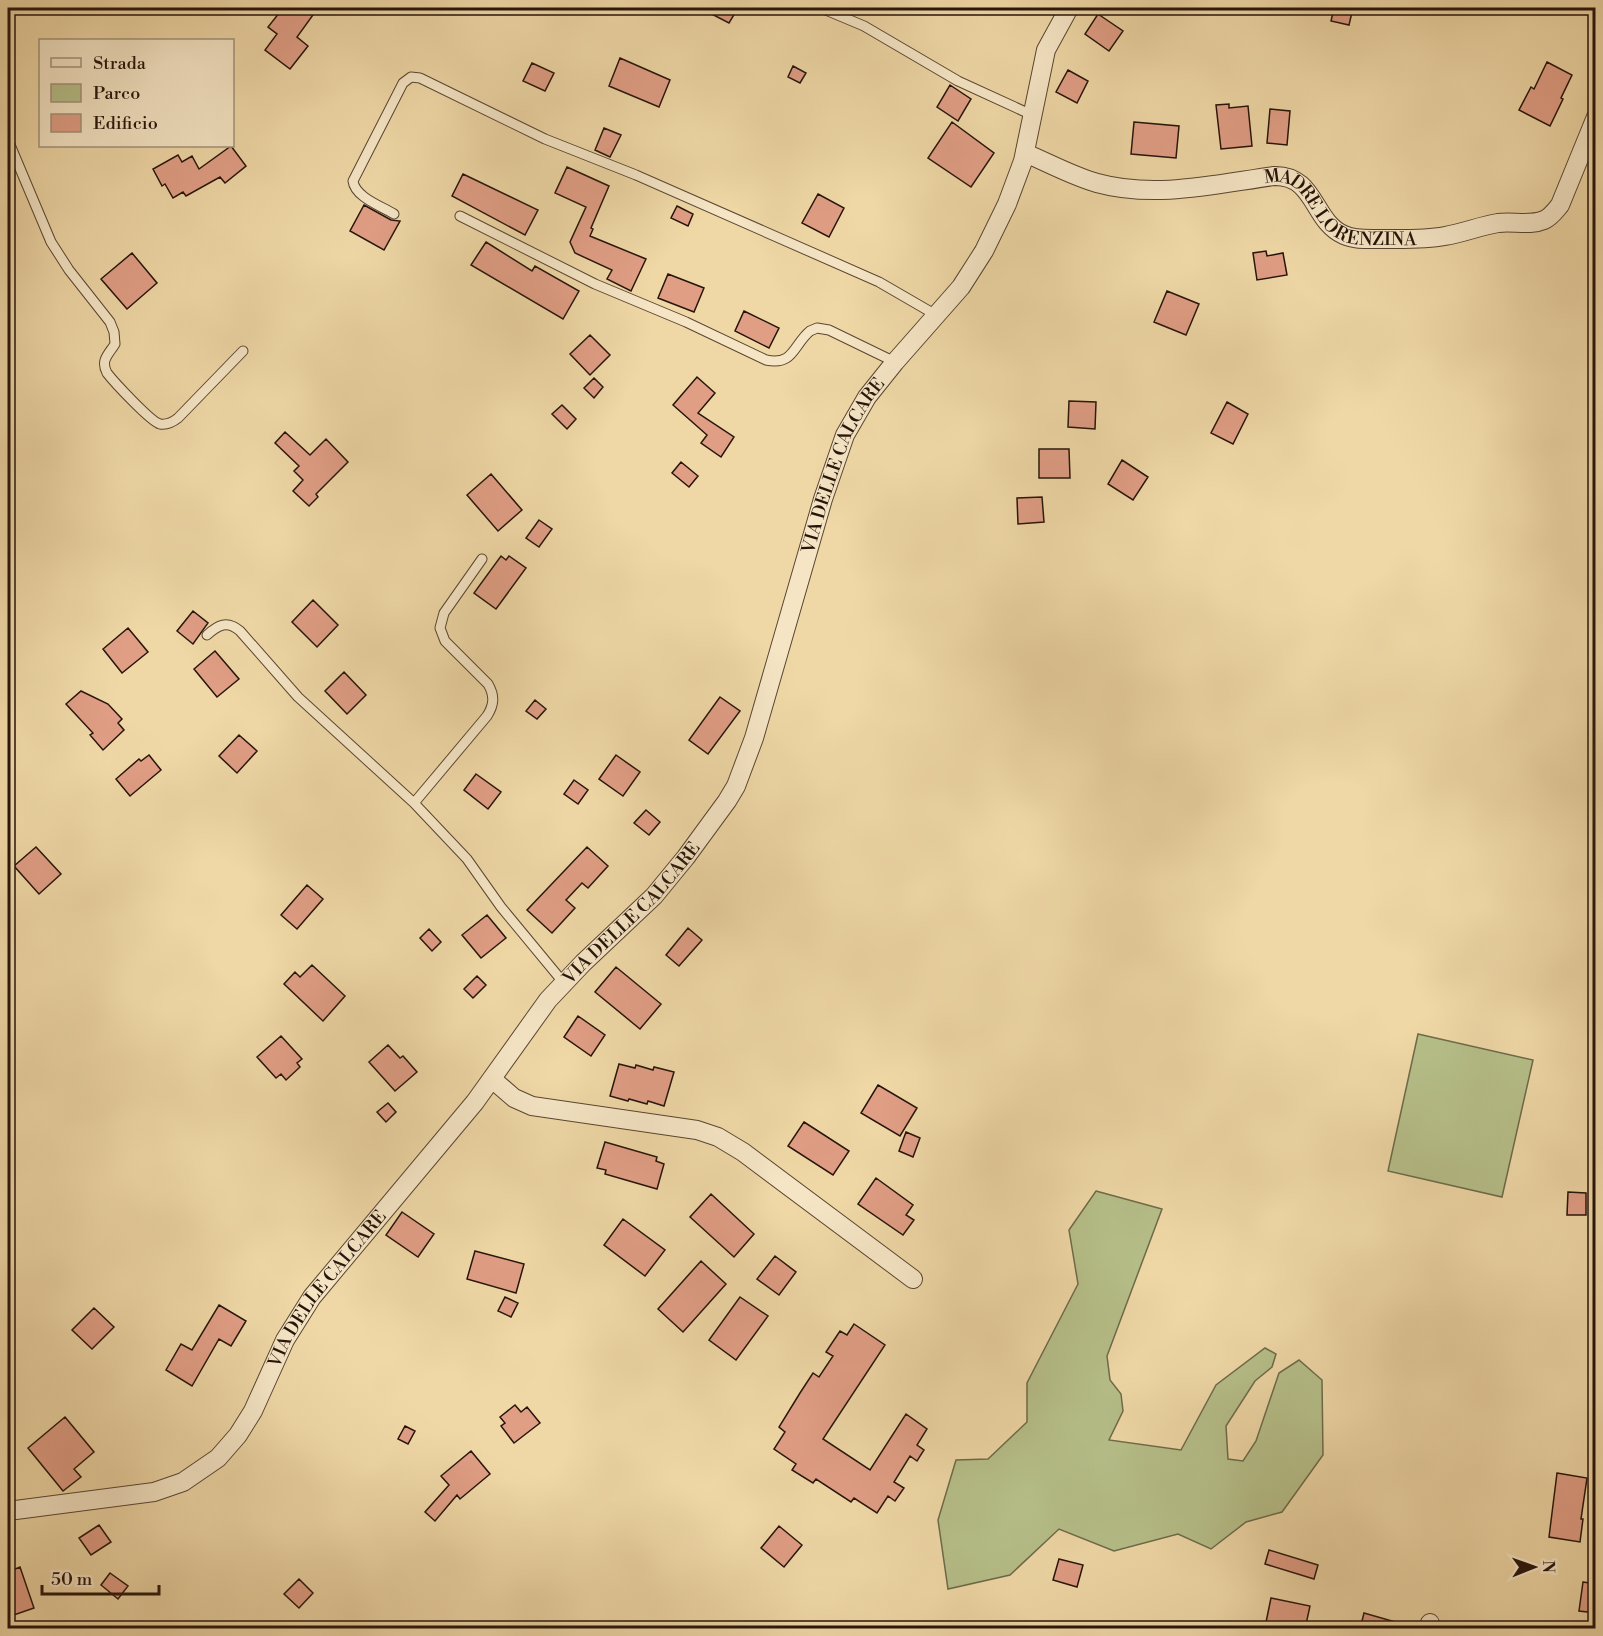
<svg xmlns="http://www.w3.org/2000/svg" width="1603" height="1636" font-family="'Libre Bodoni',serif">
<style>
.green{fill:#b6bf89;stroke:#6e6a4a;stroke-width:1.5}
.building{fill:#e09e85;stroke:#27150b;stroke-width:1.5}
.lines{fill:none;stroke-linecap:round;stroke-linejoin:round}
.service-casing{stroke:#594632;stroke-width:11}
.minor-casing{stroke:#594632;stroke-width:20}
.service{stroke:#f5e5c5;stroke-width:9}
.minor{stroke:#f5e5c5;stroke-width:18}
.labels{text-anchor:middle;stroke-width:6;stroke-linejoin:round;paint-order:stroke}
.street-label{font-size:18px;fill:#27150b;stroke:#f5e5c5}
</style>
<rect width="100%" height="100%" fill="#efd7a6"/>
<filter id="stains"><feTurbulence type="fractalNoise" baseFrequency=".00333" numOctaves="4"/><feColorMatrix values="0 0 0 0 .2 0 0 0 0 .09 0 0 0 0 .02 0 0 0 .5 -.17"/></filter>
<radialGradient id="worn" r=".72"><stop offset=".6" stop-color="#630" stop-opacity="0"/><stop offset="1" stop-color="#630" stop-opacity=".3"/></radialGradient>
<!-- green -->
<path class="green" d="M1418 1034 1533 1060 1502 1197 1388 1171Z
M1096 1191 1162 1209 1107 1356 1110 1380 1121 1394 1123 1411 1109 1440 1181 1450 1216 1385 1265 1348 1276 1354 1272 1367 1255 1381 1226 1426 1228 1459 1243 1461 1256 1441 1279 1373 1299 1360 1322 1380 1323 1455 1282 1512 1246 1522 1211 1549 1178 1534 1114 1551 1059 1529 1010 1575 948 1589 938 1520 956 1460 988 1459 1027 1422V1383L1078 1284 1069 1230Z"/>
<!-- building -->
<path class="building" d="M283 8H318L297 37 308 46 290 69 265 50 277 34 268 27Z
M700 8H738L729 23Z
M1334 8H1353L1349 25 1331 21Z
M1098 14 1123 31 1109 51 1085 34Z
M620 58 670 80 659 107 609 86Z
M1547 62 1572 75 1561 98 1563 99 1550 126 1519 110 1531 87 1534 89Z
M532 63 554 73 545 91 523 81Z
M793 66 806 73 800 83 788 77Z
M1068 70 1088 81 1077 103 1056 92Z
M950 85 971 99 958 121 937 107Z
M1229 104V108L1248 106 1252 146 1221 149 1216 105Z
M1270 109 1290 111 1287 145 1267 143Z
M952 122 994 153 971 187 928 158Z
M1134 122 1179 126 1176 158 1131 154Z
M604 128 621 135 610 157 595 150Z
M231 146 246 166 225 183 220 177 186 196 183 192 173 198 165 184 162 186 153 169 178 155 182 162 192 156 199 169Z
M567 167 609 186 591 228 593 229 590 236 646 259 631 291 607 279 612 270 575 253 570 242 586 207 555 193Z
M463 174 538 210 525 235 452 196Z
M818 194 844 208 829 237 802 223Z
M364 205 391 220 400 221 384 250 350 231Z
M677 206 693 214 688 226 671 218Z
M486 242 532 271 535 266 579 291 563 319 471 265Z
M1266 251 1267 256 1283 253 1287 275 1257 280 1253 253Z
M132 253 157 283 127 309 101 279Z
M668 274 704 288 694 312 658 298Z
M1167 291 1199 304 1186 335 1154 322Z
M744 311 779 328 769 348 735 331Z
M590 335 610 355 590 375 570 354Z
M697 377 715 393 698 413 734 437 721 457 701 443 707 435 673 405Z
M594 378 603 387 594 398 584 388Z
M1069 401 1096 402 1095 429 1068 427Z
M1227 402 1248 414 1233 444 1211 433Z
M562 405 576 419 567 429 552 414Z
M285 432 310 455 326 439 348 462 316 494 318 497 309 506 293 491 303 480 294 471 299 466 275 443Z
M1039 449H1069L1070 478H1039Z
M1122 460 1148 477 1133 500 1108 484Z
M681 462 698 476 689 487 672 473Z
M491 474 522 510 498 531 467 495Z
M1042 497 1044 522 1018 524 1017 498Z
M539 520 552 529 539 547 526 538Z
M501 556 506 560 509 556 526 568 496 609 474 593Z
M313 600 338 625 317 647 292 622Z
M193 611 208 623 193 644 177 631Z
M128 628 148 652 122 673 103 649Z
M215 651 239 679 217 697 194 669Z
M344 672 366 695 347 714 325 691Z
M81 691 108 704 122 719 118 723 124 730 103 750 90 735 93 733 66 704Z
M720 697 740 711 708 754 689 740Z
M535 700 546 709 537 719 526 711Z
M239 735 257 751 237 773 219 756Z
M149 755 161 770 130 796 116 779 139 759 141 761Z
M616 755 640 772 623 796 599 779Z
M476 774 501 792 488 809 464 790Z
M574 780 588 790 578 804 564 794Z
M646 810 660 822 649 835 634 823Z
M36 847 61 874 39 894 14 866Z
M587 847 608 866 588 888 582 883 566 900 575 908 552 933 527 910Z
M307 885 323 899 297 929 281 915Z
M487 915 506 938 481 958 462 935Z
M688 928 702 940 679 966 666 955Z
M429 929 441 942 432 951 420 938Z
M312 965 345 996 323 1021 284 984 295 972 300 977Z
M616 967 661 1004 640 1029 595 992Z
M477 976 486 985 473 998 464 989Z
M578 1016 605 1035 591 1056 564 1037Z
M281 1036 302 1059 297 1063 300 1067 286 1080 281 1074 276 1078 257 1057Z
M388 1045 400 1058 403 1056 417 1072 395 1091 369 1062Z
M619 1064 635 1068 636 1065 653 1070 654 1067 674 1072 664 1106 648 1101 647 1104 629 1099 628 1101 610 1096Z
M878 1085 917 1108 900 1136 861 1113Z
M388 1103 396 1112 386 1122 377 1112Z
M804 1122 849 1151 833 1175 788 1146Z
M906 1132 920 1138 913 1157 899 1151Z
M605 1142 657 1157 656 1161 664 1164 657 1189 605 1174 606 1170 597 1168Z
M876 1178 913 1205 906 1215 914 1220 903 1235 858 1204Z
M1568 1192 1586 1193V1215H1567Z
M711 1194 754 1234 734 1257 690 1217Z
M402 1212 434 1234 418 1257 386 1235Z
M623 1219 665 1250 645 1276 604 1245Z
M475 1251 524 1264 516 1293 467 1279Z
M775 1256 796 1272 779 1295 757 1279Z
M701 1261 726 1284 683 1332 658 1309Z
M505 1297 518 1303 511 1317 498 1311Z
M740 1297 768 1316 736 1360 709 1340Z
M219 1305 246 1321 231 1346 219 1339 192 1386 166 1370 181 1344 192 1350Z
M94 1308 114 1327 92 1349 72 1330Z
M854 1324 885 1345 823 1439 870 1470 906 1414 927 1429 917 1445 924 1450 917 1461 910 1456 894 1482 904 1488 895 1501 888 1496 877 1513 854 1498 851 1502 816 1479 813 1483 792 1470 796 1464 774 1449 785 1432 779 1427 800 1393 813 1373 819 1377 833 1356 826 1352 840 1331 847 1335Z
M515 1405 521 1412 527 1407 540 1423 514 1443 501 1426 505 1423 500 1417Z
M65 1417 94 1452 74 1469 81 1477 63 1491 28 1448Z
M405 1426 415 1431 408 1444 398 1439Z
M471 1451 490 1474 460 1499 457 1495 435 1521 425 1512 449 1485 441 1476Z
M1557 1473 1587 1478 1581 1519H1583L1580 1542 1549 1537Z
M99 1525 111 1542 91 1555 79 1538Z
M779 1526 802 1545 784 1567 761 1548Z
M1269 1550 1318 1565 1314 1579 1265 1564Z
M1059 1559 1083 1565 1077 1587 1053 1580Z
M20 1567 34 1608 8 1617V1572Z
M110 1573 128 1586 118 1599 101 1585Z
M299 1579 313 1593 299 1608 284 1594Z
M1583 1582 1596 1584V1613L1579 1611Z
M1271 1598 1310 1606 1305 1629 1265 1627Z
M1364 1613 1406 1625 1405 1629H1360Z"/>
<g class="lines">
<!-- service casing -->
<g class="service-casing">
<path id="service" d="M821 8 864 26 958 81 1032 115
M8 140 51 242 69 270 110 322 114 332 115 344C109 354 100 360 107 373 114 382 151 422 160 424 167 425 173 422 178 418L243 351
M394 214C381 206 355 197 353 181L403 83 411 77 420 78 545 139 636 175 879 282 936 315
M460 216 595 284 686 322 766 360C794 366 793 345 810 331L817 328 829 330 895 362
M207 635C218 625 227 620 240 631L298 697 414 803 467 859 501 907 563 982
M414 803 487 716C494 705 495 696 488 684L445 641 440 628 444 613 482 559"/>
</g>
<!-- minor casing -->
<g class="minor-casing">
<g id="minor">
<path id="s1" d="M1025 153C1049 163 1072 176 1097 183 1155 199 1216 184 1274 176 1316 175 1312 221 1344 235 1355 240 1368 239 1380 239 1402 239 1423 240 1445 236 1463 233 1480 226 1498 223 1513 221 1530 226 1544 220 1551 217 1555 211 1560 205L1596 117"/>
<path d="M492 1079 514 1098 532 1106 697 1130 718 1137 743 1152 913 1279"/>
<path id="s2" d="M8 1511 154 1492 183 1482 218 1458 238 1435 253 1411 285 1340 312 1297 475 1102 548 1000 583 963 654 896 686 857 727 801 736 786 754 738 823 499 845 435 867 397 895 362 961 287 984 251 1007 204 1023 161 1046 50 1069 8"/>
<path d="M1430 1623 1431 1628"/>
</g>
</g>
<!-- service -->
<use href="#service" class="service"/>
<!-- minor -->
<use href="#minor" class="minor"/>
</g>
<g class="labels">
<!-- street labels -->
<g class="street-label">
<text dy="6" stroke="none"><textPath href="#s1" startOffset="336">MADRE LORENZINA</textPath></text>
<text dy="6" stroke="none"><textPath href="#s2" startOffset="1412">VIA DELLE CALCARE</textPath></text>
<text dy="6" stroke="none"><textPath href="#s2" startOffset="908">VIA DELLE CALCARE</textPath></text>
<text dy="6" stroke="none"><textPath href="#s2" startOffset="423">VIA DELLE CALCARE</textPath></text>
</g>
</g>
<!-- margin -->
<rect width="1603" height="1636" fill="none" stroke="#efd7a6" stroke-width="30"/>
<rect x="9" y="9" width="1585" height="1618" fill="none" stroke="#27150b" stroke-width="3"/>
<rect x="15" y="15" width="1573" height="1606" fill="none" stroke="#27150b" stroke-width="1.5"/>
<!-- legend -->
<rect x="39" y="39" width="195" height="108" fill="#f5e5c5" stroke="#a3927b" stroke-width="1.5"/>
<rect x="51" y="58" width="30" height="9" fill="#f5e5c5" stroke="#a3927b" stroke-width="1.5"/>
<text x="93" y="69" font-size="18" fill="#27150b">Strada</text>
<rect x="51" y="84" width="30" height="18" fill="#b6bf89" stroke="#a3927b" stroke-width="1.5"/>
<text x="93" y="99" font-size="18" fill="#27150b">Parco</text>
<rect x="51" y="114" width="30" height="18" fill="#e09e85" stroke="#a3927b" stroke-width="1.5"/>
<text x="93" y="129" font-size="18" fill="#27150b">Edificio</text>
<!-- north arrow -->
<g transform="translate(1534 1567) rotate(89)" stroke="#f5e5c5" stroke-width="4.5" paint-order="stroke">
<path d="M0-4.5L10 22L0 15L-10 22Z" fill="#27150b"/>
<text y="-9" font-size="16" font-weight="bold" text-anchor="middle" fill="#27150b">N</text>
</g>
<!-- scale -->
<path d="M42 1585v9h117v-9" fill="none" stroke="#27150b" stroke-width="3"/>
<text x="51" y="1585" font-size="18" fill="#27150b" stroke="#f5e5c5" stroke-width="4.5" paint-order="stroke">50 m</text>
<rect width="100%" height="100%" filter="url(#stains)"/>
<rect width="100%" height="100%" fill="url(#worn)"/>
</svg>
